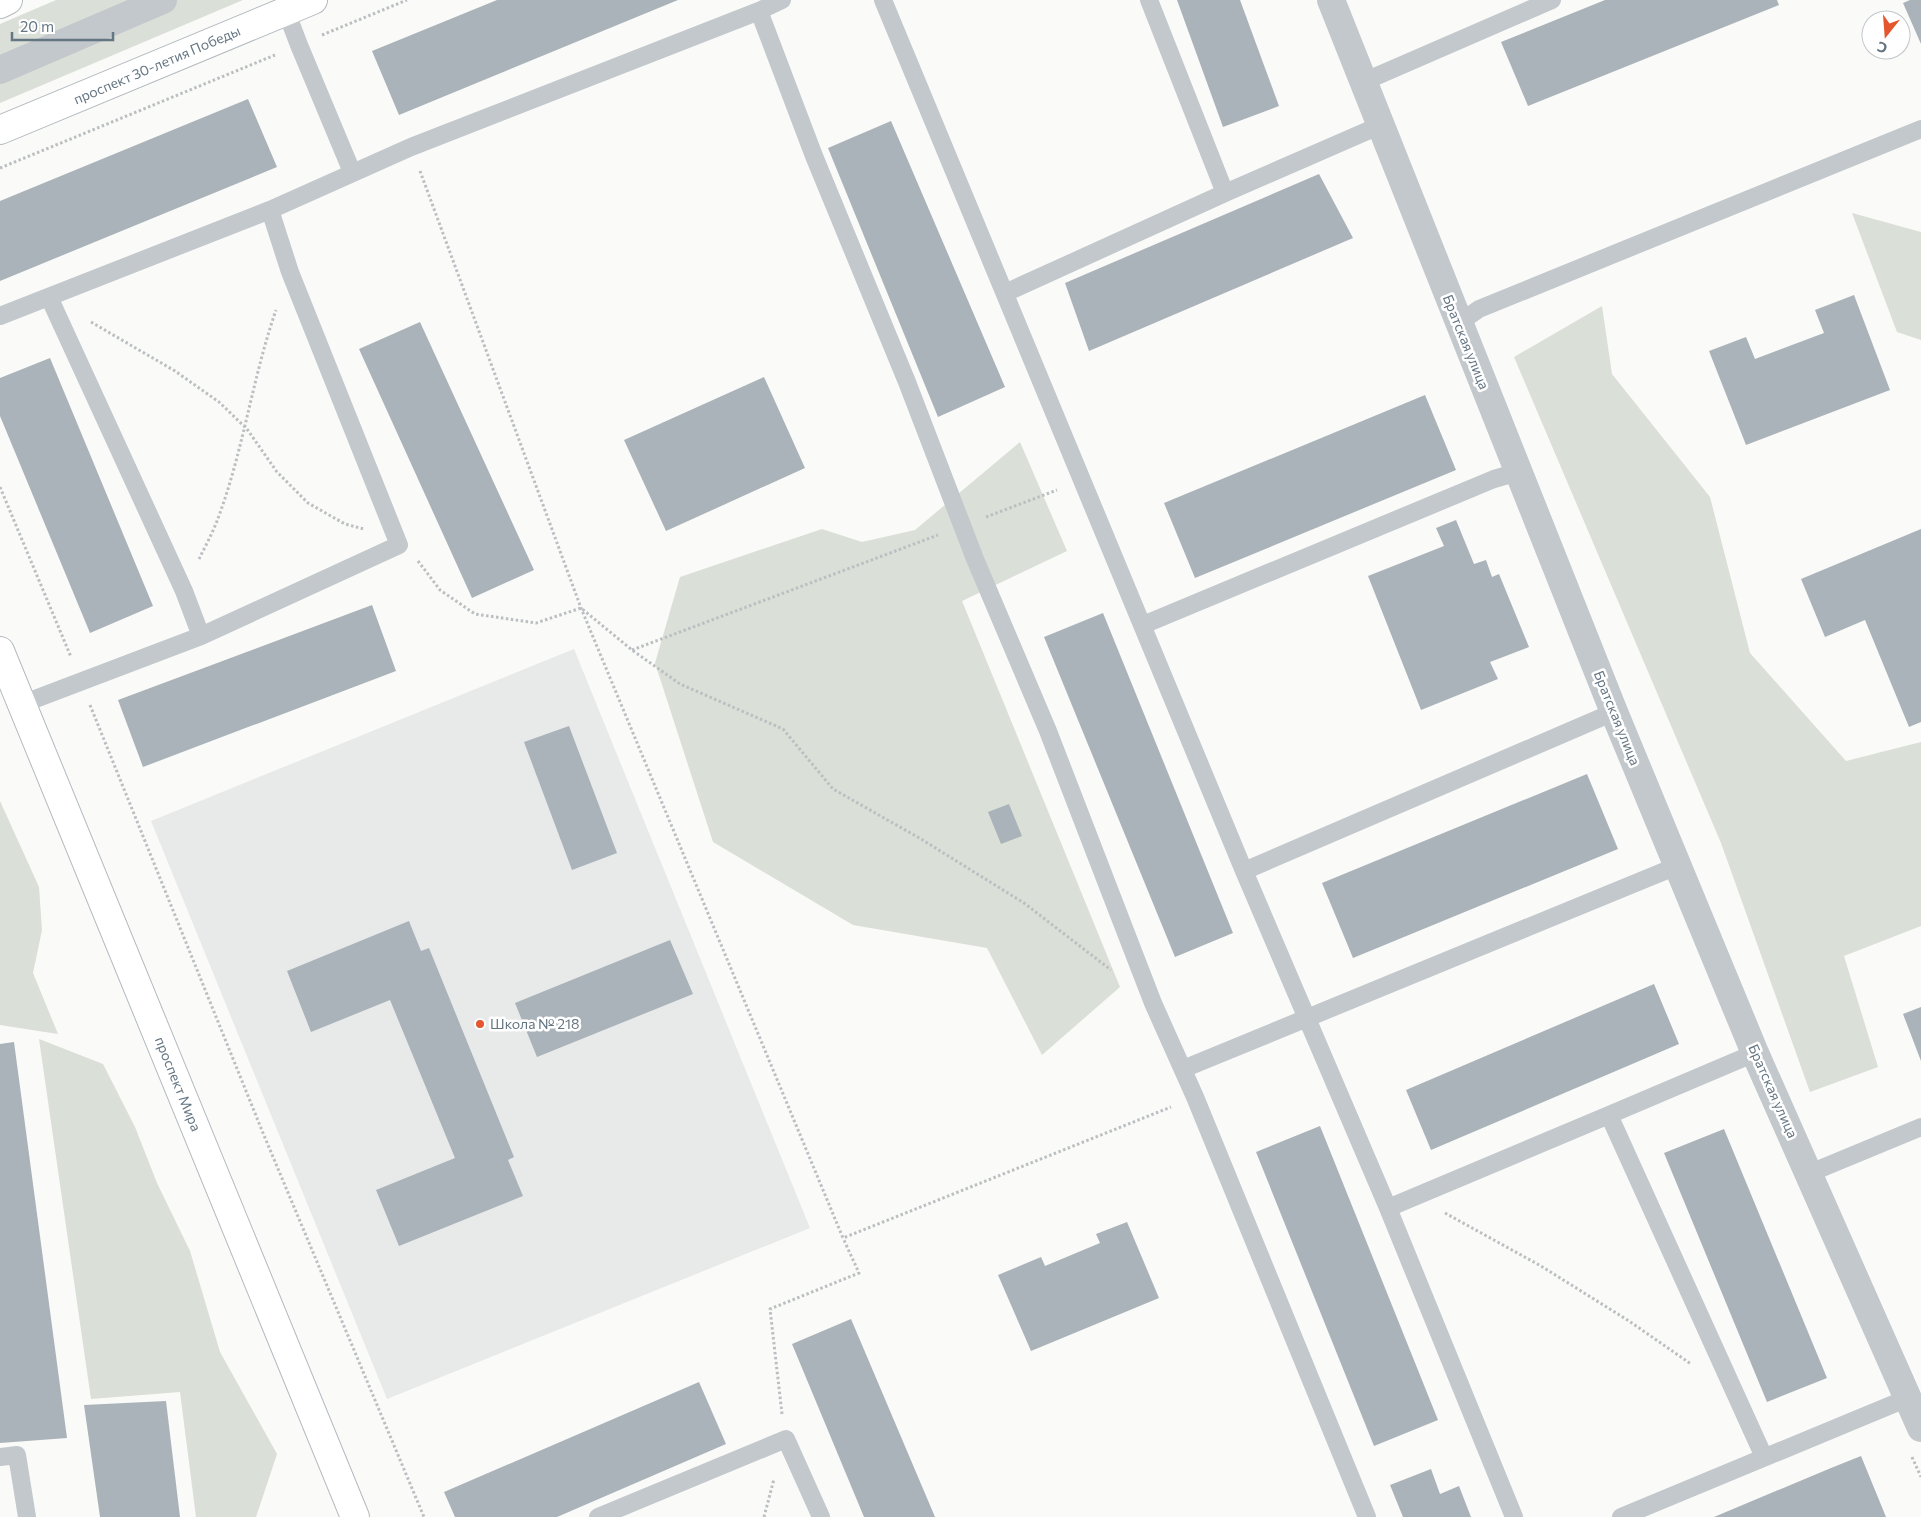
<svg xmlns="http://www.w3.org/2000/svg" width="1921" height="1517" font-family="Commissioner,sans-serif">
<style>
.built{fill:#e8e9e9}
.green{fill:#dadfd7}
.building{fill:#aab3b9}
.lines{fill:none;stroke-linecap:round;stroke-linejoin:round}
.secondary-casing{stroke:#b3babf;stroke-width:30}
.path{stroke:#bbbfc2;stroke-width:3;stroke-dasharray:2.5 2.5;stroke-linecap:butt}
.lane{stroke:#c3c8cc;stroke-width:18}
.street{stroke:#c3c8cc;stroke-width:28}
.secondary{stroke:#fff;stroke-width:28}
.poi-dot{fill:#e4572e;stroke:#fff;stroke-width:2}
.labels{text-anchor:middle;stroke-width:5;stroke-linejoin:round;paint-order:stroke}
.street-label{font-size:14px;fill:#657683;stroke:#fff}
.poi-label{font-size:14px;fill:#657683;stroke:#fff;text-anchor:start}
</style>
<rect width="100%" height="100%" fill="#fafaf8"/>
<!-- built -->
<path class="built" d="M574 649 810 1228 387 1399 151 821Z"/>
<!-- green -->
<path class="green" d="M56 0H243L0 103V24Z
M1852 213 1921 232V340L1897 332Z
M1602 306 1612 374 1710 497 1750 653 1846 761 1921 742V926L1844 956 1878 1067 1810 1092 1721 843 1514 357Z
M1020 442 1067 551 962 601 1120 987 1042 1055 987 948 853 925 713 842 655 663 680 577 822 529 862 542 915 530Z
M0 801 39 887 42 930 33 973 58 1034 0 1025Z
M39 1039 103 1064 135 1127 157 1183 190 1251 220 1352 277 1454 256 1517H196L180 1392 91 1399Z"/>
<!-- building -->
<path class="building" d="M497 0H678L399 115 372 51Z
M1177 0H1240L1279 106 1223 127Z
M1605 0H1777L1779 5 1528 106 1501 42Z
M1910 0H1921V44L1903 3Z
M248 99 277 167 0 281V201Z
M891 121 1005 387 938 417 828 148Z
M1319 174 1353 238 1089 351 1065 283Z
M1854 295 1890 390 1746 445 1709 351 1746 337 1755 359 1824 333 1815 310Z
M420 322 534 570 472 598 359 349Z
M50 358 153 606 90 633 0 416V378Z
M764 377 805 468 666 531 624 440Z
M1425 395 1456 470 1195 578 1164 503Z
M1456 520 1474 564 1486 560 1492 577 1499 574 1529 647 1490 662 1498 679 1421 710 1368 576 1444 546 1436 528Z
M1921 529V722L1909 727 1865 620 1825 637 1801 579Z
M372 605 396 671 143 767 118 700Z
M1103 613 1233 933 1175 957 1044 637Z
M569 726 617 853 572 870 524 742Z
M1587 774 1618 849 1353 958 1322 883Z
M1009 804 1022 836 1001 844 988 812Z
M409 921 421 951 429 948 514 1157 508 1160 523 1196 399 1246 376 1190 455 1158 390 1000 311 1032 287 971Z
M670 940 693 994 537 1057 515 1003Z
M1654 984 1679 1044 1431 1150 1406 1090Z
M1921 1007V1061L1903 1014Z
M14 1042 67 1438 0 1443V1044Z
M1320 1126 1438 1420 1374 1446 1256 1152Z
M1724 1129 1827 1378 1767 1402 1664 1153Z
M1127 1222 1159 1298 1031 1351 998 1275 1041 1257 1045 1266 1100 1243 1096 1234Z
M851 1319 935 1517H864L792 1344Z
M699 1382 726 1444 557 1517H455L444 1492Z
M166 1401 180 1517H100L84 1405Z
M1861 1456 1886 1517H1714L1831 1468Z
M1431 1469 1440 1494 1459 1486 1471 1517H1403L1390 1485Z"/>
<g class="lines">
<!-- secondary casing -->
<g class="secondary-casing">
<path id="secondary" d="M0 4 8 0
M0 130 313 0
M0 651 355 1517"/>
</g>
<!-- path -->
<path class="path" d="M322 35 407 0
M0 168 275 55
M420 171 581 608 843 1238 1171 1107
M91 322 175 371 219 402 247 429 277 472 308 503 345 524 364 529
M0 487 71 657
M986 517 1057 490
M199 559C205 547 212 534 217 521 243 453 252 379 276 310
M418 561 440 590 475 614 536 623 581 608 632 650 680 684 783 729 833 789 921 839 1024 903 1111 970
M632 650 938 535
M90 705 263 1133 424 1517
M1445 1213 1541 1266 1629 1321 1691 1364
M782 1414 770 1309 859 1273 843 1238
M1912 1457 1921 1477
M764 1517 774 1479"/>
<!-- lane -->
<path class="lane" d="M883 0 1244 871 1388 1208 1514 1517
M1149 0 1225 193 1381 125
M286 11 299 45 352 172
M759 11 814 156 907 382 975 559 1048 731 1153 1003 1195 1097 1367 1517
M1363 82 1552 0
M1005 293 1225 193
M49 297 184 591 201 636
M0 316 270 210 411 147 759 11 782 0
M1459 323 1479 309 1921 129
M1143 625 1494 479 1518 472
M22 704 201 636 399 545 290 272 270 210
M1244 871 1614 712
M1183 1069 1677 866
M1609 1115 1755 1053
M1810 1173 1921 1127
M1388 1208 1609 1115 1764 1457
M0 1457 17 1455 27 1517
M598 1517 786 1439 821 1517
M1621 1517 1908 1398"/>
<!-- street -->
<path class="street" d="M1331 0 1614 712 1755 1053 1921 1428
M0 70 163 0"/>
<!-- secondary -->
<use href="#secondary" class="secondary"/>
</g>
<!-- markers -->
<circle class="poi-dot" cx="480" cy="1024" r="5"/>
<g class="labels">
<!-- street labels -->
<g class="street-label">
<text transform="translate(157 65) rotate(-23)" y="5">проспект 30-летия Победы</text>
<text transform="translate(1466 342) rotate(68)" y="5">Братская улица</text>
<text transform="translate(1617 718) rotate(68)" y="5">Братская улица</text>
<text transform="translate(178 1084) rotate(68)" y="5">проспект Мира</text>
<text transform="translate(1773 1091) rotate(66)" y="5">Братская улица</text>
</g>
<!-- poi labels -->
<g class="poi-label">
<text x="490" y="1029">Школа № 218</text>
</g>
</g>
<!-- north arrow -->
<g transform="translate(1886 35) rotate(197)"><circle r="24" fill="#ffffff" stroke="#c1c8cd"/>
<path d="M0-4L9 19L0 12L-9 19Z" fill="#e4572e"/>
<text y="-8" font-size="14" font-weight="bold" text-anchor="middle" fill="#657683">С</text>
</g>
<!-- scale -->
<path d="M12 32v8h101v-8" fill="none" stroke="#657683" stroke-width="2.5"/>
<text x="20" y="32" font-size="15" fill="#657683" stroke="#ffffff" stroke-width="4" paint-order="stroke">20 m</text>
</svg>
